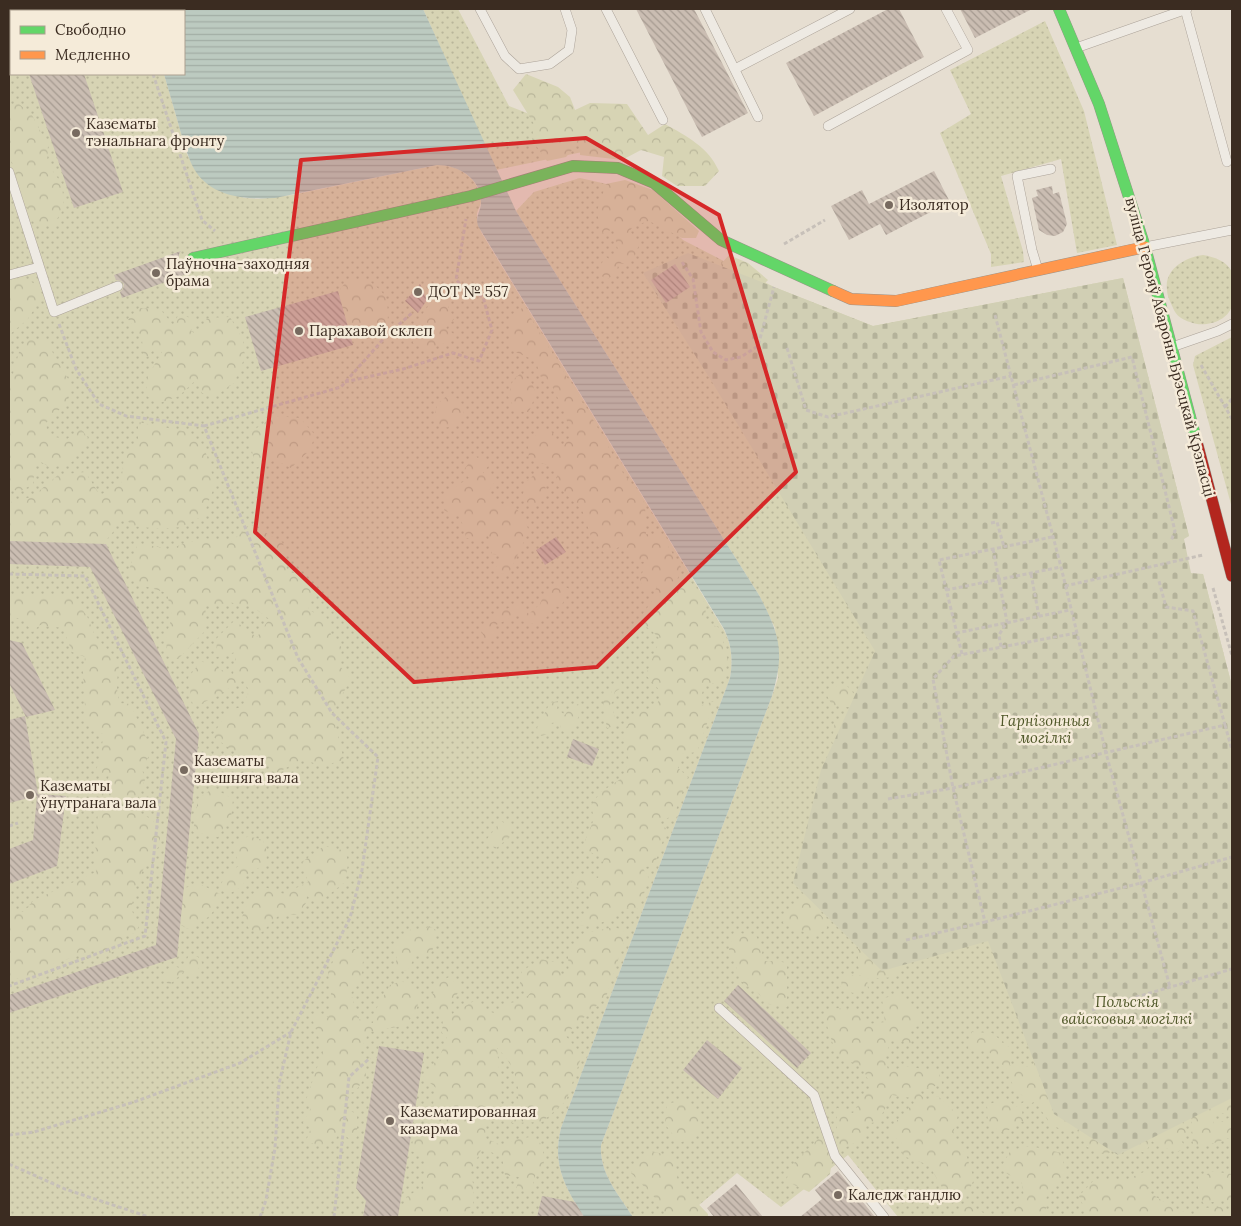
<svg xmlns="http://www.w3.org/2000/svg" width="1241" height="1226" font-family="Lora,serif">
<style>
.grass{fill:url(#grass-dots)}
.forest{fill:url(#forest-crowns)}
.cemetery{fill:url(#cemetery-stones)}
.water{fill:url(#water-rules)}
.building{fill:url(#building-back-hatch)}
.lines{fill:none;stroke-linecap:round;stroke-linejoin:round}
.lane-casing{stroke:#aca399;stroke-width:10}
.fast-casing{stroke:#9b938a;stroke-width:12}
.slow-casing{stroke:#9b938a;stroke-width:12}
.jam-casing{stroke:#9b938a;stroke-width:12}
.path{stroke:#c7c0b9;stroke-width:3;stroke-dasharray:4 2.5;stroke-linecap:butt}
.lane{stroke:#eeeae3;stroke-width:9}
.fast{stroke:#63d668;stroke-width:11}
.slow{stroke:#ff974d;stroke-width:11}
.jam{stroke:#b3261e;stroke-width:11}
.marked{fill:#d62828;fill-opacity:0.2;stroke:#d62828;stroke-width:4;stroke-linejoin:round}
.poi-dot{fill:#776a5f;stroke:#f5ebd9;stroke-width:2}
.labels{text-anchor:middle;stroke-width:5;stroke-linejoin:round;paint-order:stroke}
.poi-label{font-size:15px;fill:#3b2c21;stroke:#f5ebd9;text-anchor:start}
.street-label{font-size:15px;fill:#3b2c21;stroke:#f5ebd9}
.park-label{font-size:15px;font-style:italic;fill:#4f5728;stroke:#f5ebd9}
</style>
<defs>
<pattern id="grass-dots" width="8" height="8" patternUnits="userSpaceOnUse" patternTransform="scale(1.25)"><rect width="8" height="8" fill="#d7d4b4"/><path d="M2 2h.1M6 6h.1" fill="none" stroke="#b9b69a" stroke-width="1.8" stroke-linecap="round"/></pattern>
<pattern id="forest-crowns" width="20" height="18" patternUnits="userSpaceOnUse" patternTransform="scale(1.25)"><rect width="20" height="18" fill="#d7d4b4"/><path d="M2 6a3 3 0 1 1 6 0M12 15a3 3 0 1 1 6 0" fill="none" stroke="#b9b69a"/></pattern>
<pattern id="cemetery-stones" width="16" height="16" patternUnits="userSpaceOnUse" patternTransform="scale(1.25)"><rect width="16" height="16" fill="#d1cfb4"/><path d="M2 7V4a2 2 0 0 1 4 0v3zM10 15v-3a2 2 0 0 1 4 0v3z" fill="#b4b29a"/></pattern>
<pattern id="water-rules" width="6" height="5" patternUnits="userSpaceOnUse" patternTransform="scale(1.25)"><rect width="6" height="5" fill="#bccac0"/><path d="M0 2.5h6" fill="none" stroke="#a2aea5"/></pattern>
<pattern id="building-back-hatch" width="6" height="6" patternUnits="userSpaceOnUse" patternTransform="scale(1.25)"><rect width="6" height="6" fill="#cabdb2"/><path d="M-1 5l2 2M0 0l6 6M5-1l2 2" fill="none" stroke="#a59a90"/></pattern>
</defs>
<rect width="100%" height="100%" fill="#e6ded1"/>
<!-- grass -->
<path class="grass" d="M9 9H144L145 11H11V74H164L187 154 194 168 244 198 259 199 292 195 437 165C458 165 479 177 481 201 481 207 476 211 477 217 477 221 480 227 481 232L724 630C732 646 733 660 730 678L561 1128C552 1165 565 1187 584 1217H9Z
M423 9H458L509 106 611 146 496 170Z
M1045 21 1084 111 1117 245 1077 253 1061 159 1001 176 1023 251 1024 262 991 267V254L940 133 971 114 950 70Z
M580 178 633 190 683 240 774 287 873 326 1123 278 1189 536 942 582 1203 574 1232 686V1217H898L848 1155 781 1207 737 1173 692 1211 696 1217H633C619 1195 599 1173 601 1145L772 696 778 678 775 628 759 595 516 211 534 192Z
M1203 255C1214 257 1227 261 1232 272 1233 276 1232 283 1232 287 1232 292 1234 301 1232 306 1227 322 1204 328 1190 322 1183 320 1176 316 1173 308 1171 303 1167 296 1167 290 1164 269 1186 257 1203 255Z
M1232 337V508L1193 365 1195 356Z"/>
<!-- forest -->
<path class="forest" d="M526 74 558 87 570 97 575 110 590 103 627 104 648 135 665 124C688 137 708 147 719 171L705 186H677L662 176 664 157 641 150 622 160 580 155V141L566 157 547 161 532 140 534 124 513 90Z
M18 103 32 115 48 146 47 163 62 184 64 208 52 227 34 223 20 190 9 152V108Z
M625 180 653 190 699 231 696 238H682L649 221 633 226 630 231 639 244C635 258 633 262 618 264L617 273 606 280 598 272 605 256 610 260 618 250 613 229 601 234 597 211 606 184Z
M729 255 748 263 768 280 755 294 720 284V265Z
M22 277 39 286V302L27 320 9 335V281Z
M365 278C388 295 388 296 388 324L363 334 339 321 333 298 346 282Z
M435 297 445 300 454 319 446 328 456 336 445 343 427 350 413 343 418 320Z
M524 307 595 423 623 473 645 504 646 534 661 535 681 567 677 581H690L706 605 705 622 720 628 728 662 722 680 704 687 701 697 702 705 715 701 697 752 682 754 678 768 688 777 674 815 658 823 667 829 654 866 642 867 649 878 639 909 624 908C609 920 599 927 579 925L591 906 589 890 570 886 575 873 590 875 598 878 605 855 594 854 582 848 594 819 591 805 601 792 622 778 629 760 623 739 631 716 657 705 661 692 646 675 660 639 650 629 637 622 652 601 657 585 644 592 640 579 646 562 637 561 623 545 605 554 592 539 582 510 556 484 558 472 548 465 529 460 528 443 543 428 553 433 561 450 571 435 564 411 550 382 540 376 536 361 511 350V315Z
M139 308 160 309 174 326 178 315 197 319 191 331 199 336 207 318 230 317 243 340 245 357 234 383 214 397 202 393 197 379 179 396 157 404 147 396 146 379 162 352 154 349 143 361 142 337 128 319Z
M28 339 46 341 71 384 66 403 46 423 48 436 67 439 81 429 88 438 72 462 51 468 36 459 33 484 19 492 9 487V372L13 374 19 352Z
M521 373C538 386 537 393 529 412L516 411 508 396 513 380Z
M447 396 459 399 463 407 464 415 455 426 443 428 433 420 438 403Z
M275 416 300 418 315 435 310 450 291 468 275 460 255 468 249 433Z
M138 422 188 432 204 446 215 485 203 516 181 527 161 529 133 526 121 515 113 532 91 559 12 553 9 549V508L12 501 32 497 58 475 85 472 100 495 121 484 124 458 138 441Z
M474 456 488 460 489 465 483 473 497 479 488 491 497 506 511 503 523 516 529 531 509 573 502 574 494 569 499 564V555L492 554 488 534 479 540 466 538C465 527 460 522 459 511L453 515 444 510 445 497 458 485 469 478 463 471Z
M536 473 545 480 546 497 534 505 521 500 527 481Z
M251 524 283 543 287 571 304 576 315 590 308 610 327 618 331 635 342 648 339 665 351 679 332 713 344 760 322 766 302 759 277 773 264 758 245 759 212 736 229 710 242 707 249 691 243 678 218 696 193 707 188 678 201 661 233 675 236 652 216 657 217 638 235 620 246 630 257 637 269 619 253 607 228 602 206 606 204 632 178 659 167 656 166 636 172 617 167 593 138 584 128 573 138 543 168 549 203 538 231 542Z
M560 584 569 589 561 607 553 606 550 614 537 625 522 621 518 614 496 625V637L485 642 481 628 492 615 521 603 523 610 529 614 540 604 544 594Z
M9 594 71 595 87 616 95 636 118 661 117 688 119 703 130 704 152 750 142 769 145 780 138 794V812L151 819 160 829V845L148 860 137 882 131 909 139 925 136 933 124 936 118 949 103 957 95 950 53 964 52 975 32 980 9 978V908L23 912 34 900 96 872C95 839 95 807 109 776L96 772 104 735 86 723 83 672 85 657 72 652 63 628 40 625 32 632 23 619 9 617Z
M620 681 624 686 615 692 613 701 609 706 613 709 616 726 607 728 604 712 606 707H603V697L612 692 610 685Z
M844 684C859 693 857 708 862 722 866 731 871 739 876 747L858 766 842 759 832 742 835 721 856 715 855 708 832 705 824 690Z
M558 701 557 709 565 715 570 706 579 704C580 719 577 724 566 734L561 729 560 722 551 723 548 734 541 736 537 728 550 703Z
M213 788 233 799 231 818 218 837 193 832 198 799Z
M501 821 511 827V836L495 849 487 839Z
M248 836 263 840 267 852 266 864 246 875 243 886 227 895 220 888 225 874 239 866 234 847Z
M324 846 346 851 348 864 345 882 317 904 307 896 306 903 297 915H279L262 932 250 930 242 917 251 895 264 887 284 894 308 882 302 862Z
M202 885 220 894C215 916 207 919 188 929L170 919 175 889Z
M806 892 825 900 820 914 825 920 827 928 815 937 783 923 787 912Z
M429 926 436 930 435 944 431 953 415 956 408 970 395 971 397 953 391 949 397 945 412 928 423 931Z
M615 927 627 933 606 997 565 1035 582 1055 566 1101 542 1122 512 1123C524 1097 519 1068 497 1048L502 1099 498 1113 486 1123 485 1138 505 1147 513 1140 530 1137 543 1145V1165L536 1172 531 1192 516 1190 519 1177 505 1175 502 1157 482 1148 470 1174 474 1186 473 1205 460 1217H397L407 1197 423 1186 426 1156 411 1151 414 1134 430 1123 436 1088 423 1077 440 1056 447 1038 442 1033 443 1017 430 1002 437 983 449 977 461 988 450 1005 452 1014 477 999 485 1010 494 1013 510 1003 524 1000 532 991 519 989 522 971 541 959 558 963 562 977 569 974 568 956 584 933Z
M734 932 756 936 763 949 760 961H777L787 963V1007L768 1004 756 991 742 982 729 949Z
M858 932 908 957 896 977 867 979 868 989 853 993 840 988 845 975H862L858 966Z
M355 949 363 960 361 981 351 993 358 1019 373 1023 375 1011 390 985 402 981 421 993 415 1015 402 1026 369 1032 359 1053 364 1062 366 1076 355 1092 348 1093 346 1109 357 1114V1137L351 1140 340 1132 335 1140 319 1146 306 1141 311 1128 303 1123 312 1106 305 1103 323 1050 313 1021 318 1012 328 1017 331 994 328 972 338 951Z
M189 955 198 957 202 963 194 975 185 971 169 985 161 976 172 965 182 969Z
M897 994 923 1018 921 1026 911 1027V1044L892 1039 884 1058 889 1072 905 1066 939 1072 942 1084 917 1091 926 1100 938 1096 958 1115 952 1137 966 1154 974 1179 967 1196 943 1189 929 1165 903 1156 901 1142 887 1131 914 1103 912 1098 892 1095 878 1122 863 1124 866 1137 833 1154 830 1174 809 1192 786 1181 791 1166 818 1139 836 1143 841 1138 837 1129V1108L853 1113 871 1087 863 1068 836 1054 824 1016 834 1008 859 1010 869 1024 885 1022 882 999Z
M972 1032 992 1033 1010 1048V1065L1026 1067 1045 1058 1181 1119 1187 1133 1181 1140 1185 1147 1178 1152 1158 1146 1152 1141 1145 1153 1119 1143 1107 1155 1087 1147 1077 1130 1068 1132 1051 1125 1035 1101 1022 1110 1023 1121 1004 1133 988 1124 987 1105 1006 1098 1016 1107 1027 1100 1013 1087 1009 1071 987 1050 968 1049Z
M1232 1086V1111L1213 1116 1214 1126 1232 1116V1137L1211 1144 1193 1146 1191 1111Z
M687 1099 700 1114V1135L679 1143 665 1124 667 1104Z
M1030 1146 1062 1153 1065 1175 1046 1198V1214L1060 1217H1002L1009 1214 1024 1197 1022 1183 1000 1169 1011 1150Z
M647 1150 675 1157 678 1183 708 1214V1217H667L657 1200 631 1173Z
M1146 1171 1152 1179 1147 1191 1172 1207 1195 1216 1202 1208 1224 1207 1231 1217H1088L1079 1196 1095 1179 1123 1181Z
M1210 1171 1232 1174V1200L1203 1203 1197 1186Z
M969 1204 990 1217H951Z"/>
<!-- cemetery -->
<path class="cemetery" d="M688 253 873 326 1123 278 1189 536 1184 539 1191 573 1203 574 1232 686V1098L1118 1155 1054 1114 988 941 882 971 793 883 821 770 875 651 712 382 643 273Z"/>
<!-- water -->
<path class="water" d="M144 9H423L516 211 759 595C780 635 785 652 772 696L601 1145C599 1173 619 1195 633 1217H584C565 1187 552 1165 561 1128L730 678C733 660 732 646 724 629L478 226C475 215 481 212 481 202 481 178 458 165 437 165L275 198C245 200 209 197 193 167 187 155 184 142 180 130 175 111 169 92 164 74H184V11H145Z"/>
<!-- building -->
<path class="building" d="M636 9H694L748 113 702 137Z
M888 9H899L924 57 814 116 786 63Z
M960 9H1032L975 38Z
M29 74H84L123 192 74 208Z
M934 171 950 202 886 235 880 224 849 240 831 206 862 190 869 204Z
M1052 186 1053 194 1059 192 1067 224 1063 232 1055 236 1047 235 1039 230 1032 198 1038 196 1036 190Z
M181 251 179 254V262L183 268 192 272 122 298 120 292 123 289 124 284 121 281 116 280 114 275Z
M675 264 690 287 666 303 651 280Z
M420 284 427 300 418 313 405 301Z
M338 291 353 345 261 371 245 317Z
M556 537 566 552 545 565 536 550Z
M9 541 106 544 199 734 177 957 9 1013V995L156 945 176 739 90 567 9 564Z
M9 640 22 643 55 710 26 717 9 683Z
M25 716 38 794 66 796 57 866 9 884V849L33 840 37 796 9 803V720Z
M573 739 599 749 592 766 567 757Z
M738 985 811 1053 797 1068 724 1001Z
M707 1040 742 1068 718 1099 683 1070Z
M379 1046 424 1053 398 1217H363L366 1201 356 1188Z
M838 1171 875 1217H800L822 1199 815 1190Z
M736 1184 763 1217H714L707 1208Z
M542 1196 575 1202 584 1217H537Z"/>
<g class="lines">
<!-- lane casing -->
<g class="lane-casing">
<path id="lane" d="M480 9 505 56 519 69 550 64 569 50 572 30 565 9
M606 9 663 120
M705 9 758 117
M1185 9 1227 162
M1076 48 1187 9
M735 69 850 9
M828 126 968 50 946 9
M9 172 54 312 118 286
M1145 247 1232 230
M1038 270 1032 250 1017 176 1051 169
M9 275 39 267
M1172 347 1218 331 1232 324
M719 1008 814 1095 835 1156 884 1217"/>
</g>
<!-- fast casing -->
<g class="fast-casing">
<path id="fast" d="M1059 9 1099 104 1145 247 1196 439
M193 258 471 196 573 166 618 168 654 183 721 240 833 291"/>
</g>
<!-- slow casing -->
<g class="slow-casing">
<path id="slow" d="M833 291 851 299 896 301 1145 247"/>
</g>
<!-- jam casing -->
<g class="jam-casing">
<path id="jam" d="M1196 439 1232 576"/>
</g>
<!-- path -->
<path class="path" d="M131 9 132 11
M153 74 202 220 215 231
M784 244 825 220
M682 262 693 279 701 332 713 352 726 360 741 357 758 346 774 287
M995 315 1061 567 1106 753 1170 987
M59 324 76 369 99 404 126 416 204 426 298 658 332 713 378 757 362 870 350 918 291 1032 279 1084 275 1148 266 1200 260 1217
M787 348 806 410 828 417 1011 376
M1201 365 1232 419
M345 382 403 369 453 353 479 361 492 330 483 297 465 288 456 280 466 219
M1014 385 1132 357 1175 531 1171 541
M1225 407 1232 399
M204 426 341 387 387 335 412 313
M991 523 997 522 1004 547
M993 549 1007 622 999 635 1001 647
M9 574 85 576 166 742 145 936 9 986
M1031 574 1039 616
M1065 586 1203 555
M1213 588 1232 656
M946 590 1061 567
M956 633 1070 610
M1076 633 954 656 933 679 953 788 985 922 1141 883 1232 857
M962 654 939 560 1052 537
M1225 725 1232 750
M888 799 953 788 1225 725 1193 611 1166 607 1159 581
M9 826 18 823
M906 940 985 922
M1092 1010 1232 969
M9 1135 34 1132 134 1102 240 1063 291 1032
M9 1164 65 1189 149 1217
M334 1217 349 1077 370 1058"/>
<!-- lane -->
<use href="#lane" class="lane"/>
<!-- fast -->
<use href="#fast" class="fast"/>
<!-- slow -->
<use href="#slow" class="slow"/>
<!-- jam -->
<use href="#jam" class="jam"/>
</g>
<!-- marked area -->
<path class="marked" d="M586 138 719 215 796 472 597 667 414 682 255 532 301 160Z"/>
<!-- markers -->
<g class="poi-dot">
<circle cx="76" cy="133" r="5"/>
<circle cx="889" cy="205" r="5"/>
<circle cx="156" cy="273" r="5"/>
<circle cx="418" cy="292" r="5"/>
<circle cx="299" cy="331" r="5"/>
<circle cx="184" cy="770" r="5"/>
<circle cx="30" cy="795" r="5"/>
<circle cx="390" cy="1121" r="5"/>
<circle cx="838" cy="1195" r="5"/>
</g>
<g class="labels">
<!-- poi labels -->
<g class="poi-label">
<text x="86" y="129">Казематы<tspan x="86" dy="17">тэнальнага фронту</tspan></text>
<text x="899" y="210">Изолятор</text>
<text x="166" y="269">Паўночна-заходняя<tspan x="166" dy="17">брама</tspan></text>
<text x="428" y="297">ДОТ № 557</text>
<text x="309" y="336">Парахавой склеп</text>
<text x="194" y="766">Казематы<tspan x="194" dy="17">знешняга вала</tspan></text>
<text x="40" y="791">Казематы<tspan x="40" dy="17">ўнутранага вала</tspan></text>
<text x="400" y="1117">Казематированная<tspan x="400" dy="17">казарма</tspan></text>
<text x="848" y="1200">Каледж гандлю</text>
</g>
<!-- street labels -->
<g class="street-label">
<text transform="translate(1170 347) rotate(75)" y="5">вуліца Герояў Абароны Брэсцкай Крэпасці</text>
</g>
<!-- park labels -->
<g class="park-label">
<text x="1045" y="726">Гарнізонныя<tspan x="1045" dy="17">могілкі</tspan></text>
<text x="1127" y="1007">Польскія<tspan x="1127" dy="17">вайсковыя могілкі</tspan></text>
</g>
</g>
<!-- border -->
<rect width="1241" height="1226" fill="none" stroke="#3b2c21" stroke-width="20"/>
<!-- legend -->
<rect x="10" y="10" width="175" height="65" fill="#f5ebd9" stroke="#ab9f8f"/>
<rect x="20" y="26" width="25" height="8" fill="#63d668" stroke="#ab9f8f"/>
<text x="55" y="35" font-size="15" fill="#3b2c21">Свободно</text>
<rect x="20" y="51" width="25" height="8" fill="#ff974d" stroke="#ab9f8f"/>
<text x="55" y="60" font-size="15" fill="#3b2c21">Медленно</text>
</svg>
